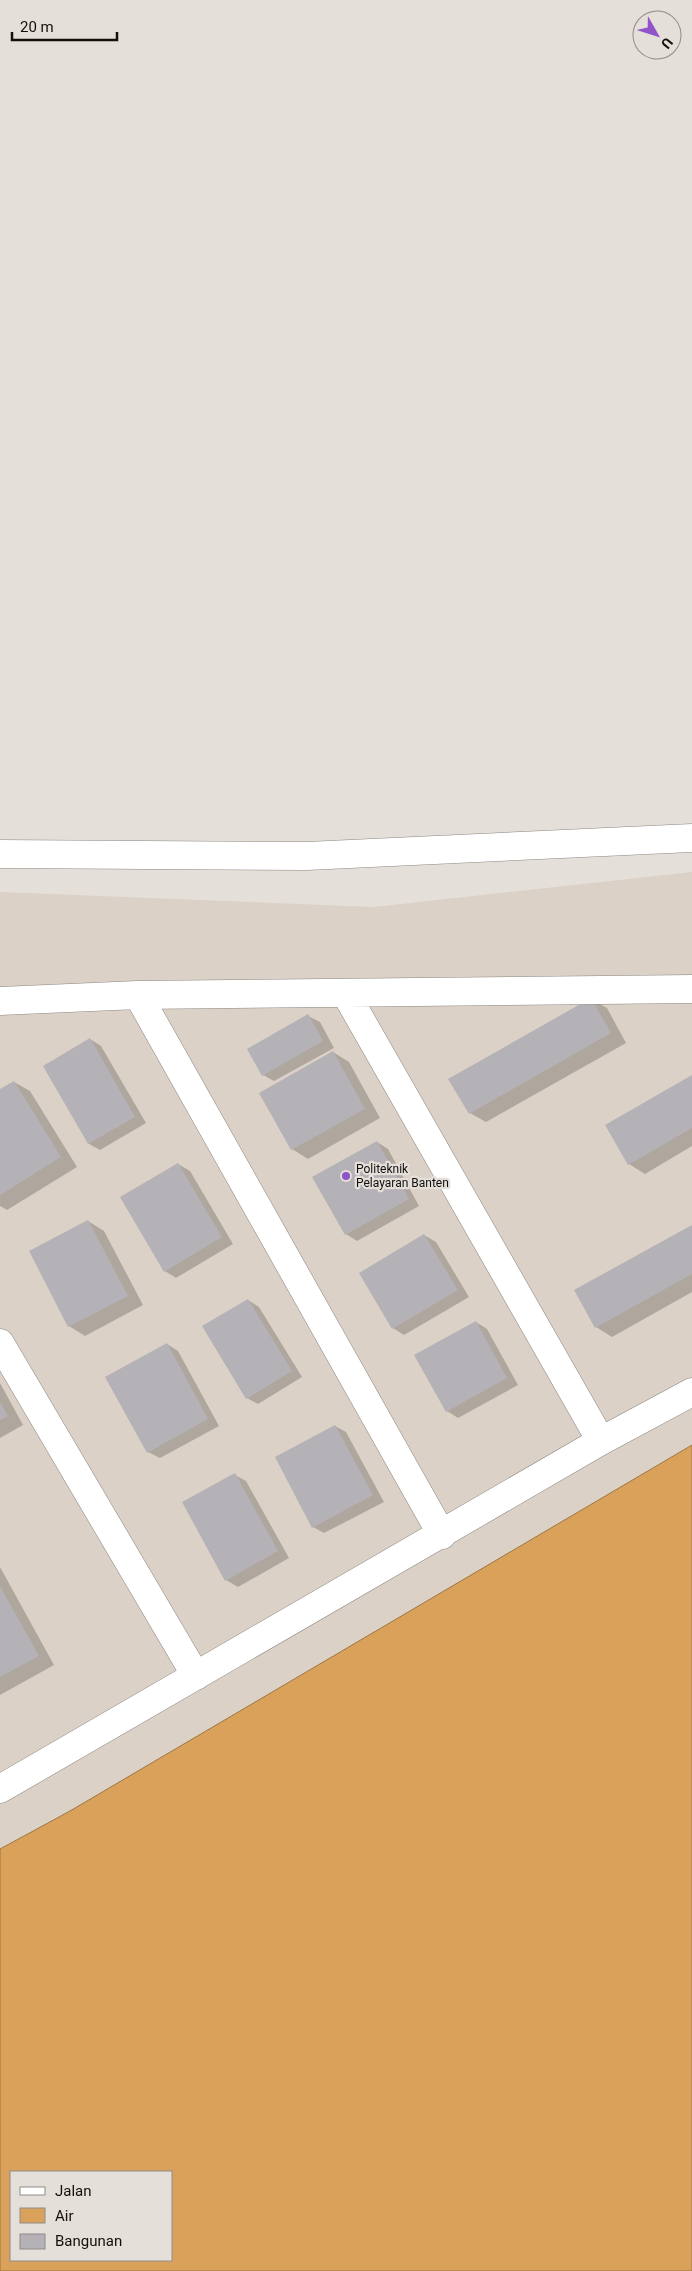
<svg xmlns="http://www.w3.org/2000/svg" width="692" height="2271" font-family="Roboto,sans-serif">
<style>
.built{fill:#dbd1c6}
.water{fill:#d9a159;stroke:#9d7642;fill-rule:evenodd}
.shadow{fill:#0003}
.building{fill:#b4b1b7}
.lines{fill:none;stroke-linecap:round;stroke-linejoin:round}
.street-casing{stroke:#8c8782;stroke-width:29}
.primary-casing{stroke:#8c8782;stroke-width:29}
.street{stroke:#fff;stroke-width:28}
.primary{stroke:#fff;stroke-width:28}
.poi-dot{fill:#9053c9;stroke:#e4dfd9;stroke-width:2}
.labels{text-anchor:middle;stroke-width:4.5;stroke-linejoin:round;paint-order:stroke}
.poi-label{font-size:12px;fill:#12100e;stroke:#e4dfd9;text-anchor:start}
</style>
<rect width="100%" height="100%" fill="#e4dfd9"/>
<!-- built -->
<path class="built" d="M692 872V1445L70 1811 0 1849V892L374 907Z"/>
<!-- water -->
<path class="water" d="M692 1445V2271H0V1849L70 1811ZM11 2172H171V2260H11Z"/>
<!-- shadow -->
<path class="shadow" d="M591 999 607 1008 626 1043 486 1122 470 1113Z
M308 1016 320 1022 334 1048 274 1081 263 1075Z
M90 1039 101 1046 146 1123 100 1150 89 1144 44 1066Z
M333 1052 349 1062 380 1118 308 1159 292 1149Z
M692 1077V1146L645 1174 629 1164Z
M14 1082 30 1091 77 1167 7 1210 0 1206V1091Z
M377 1142 388 1149 419 1206 357 1241 346 1234Z
M178 1164 190 1171 233 1244 176 1278 165 1271Z
M88 1221 104 1231 143 1305 85 1336 69 1326Z
M692 1226V1292L612 1337 596 1327Z
M424 1235 436 1242 469 1297 404 1335 393 1328Z
M248 1300 259 1307 302 1377 258 1404 247 1398Z
M476 1322 487 1329 518 1385 458 1418 447 1411Z
M167 1344 178 1351 219 1426 160 1458 148 1452Z
M0 1383 23 1425 0 1438Z
M335 1426 346 1432 384 1502 324 1533 313 1527Z
M235 1475 246 1481 289 1558 238 1587 226 1580Z
M0 1567 54 1665 0 1695Z"/>
<!-- building -->
<path class="building" d="M591 998 611 1033 469 1114 448 1079Z
M308 1014 323 1041 262 1076 247 1049Z
M90 1038 135 1117 88 1144 43 1066Z
M333 1051 365 1109 291 1150 259 1093Z
M692 1075V1128L628 1165 605 1125Z
M14 1081 61 1157 0 1195V1089Z
M377 1141 409 1199 345 1235 312 1177Z
M178 1163 222 1237 164 1272 120 1197Z
M88 1220 128 1296 68 1327 29 1251Z
M692 1225V1274L595 1328 574 1290Z
M424 1234 458 1290 392 1329 359 1273Z
M248 1299 292 1371 246 1399 202 1326Z
M476 1321 507 1378 446 1412 414 1355Z
M167 1343 208 1419 147 1453 105 1377Z
M0 1402 8 1416 0 1420Z
M335 1425 373 1495 312 1528 275 1457Z
M235 1473 278 1551 225 1581 182 1502Z
M0 1586 39 1656 0 1677Z"/>
<g class="lines">
<!-- street casing -->
<g class="street-casing">
<path id="street" d="M346 994 601 1441
M138 995 442 1535
M0 1001 138 995 692 989
M0 1343 196 1676
M0 1789 601 1441 692 1392"/>
</g>
<!-- primary casing -->
<g class="primary-casing">
<path id="primary" d="M0 854 307 856 692 838"/>
</g>
<!-- street -->
<use href="#street" class="street"/>
<!-- primary -->
<use href="#primary" class="primary"/>
</g>
<!-- markers -->
<circle class="poi-dot" cx="346" cy="1176" r="5"/>
<g class="labels">
<!-- poi labels -->
<g class="poi-label">
<text x="356" y="1173">Politeknik<tspan x="356" dy="14">Pelayaran Banten</tspan></text>
</g>
</g>
<!-- legend -->
<rect x="10" y="2171" width="162" height="90" fill="#e4dfd9" stroke="#908c88"/>
<rect x="20" y="2187" width="25" height="8" fill="#ffffff" stroke="#908c88"/>
<text x="55" y="2196" font-size="15" fill="#12100e">Jalan</text>
<rect x="20" y="2208" width="25" height="15" fill="#d9a159" stroke="#908c88"/>
<text x="55" y="2221" font-size="15" fill="#12100e">Air</text>
<rect x="20" y="2234" width="25" height="15" fill="#b4b1b7" stroke="#908c88"/>
<text x="55" y="2246" font-size="15" fill="#12100e">Bangunan</text>
<!-- north arrow -->
<g transform="translate(657 35) rotate(129)"><circle r="24" fill="#e4dfd9" stroke="#908c88"/>
<path d="M0-4L9 19L0 12L-9 19Z" fill="#9053c9"/>
<text y="-8" font-size="14" font-weight="bold" text-anchor="middle" fill="#12100e">U</text>
</g>
<!-- scale -->
<path d="M12 32v8h105v-8" fill="none" stroke="#12100e" stroke-width="2.5"/>
<text x="20" y="32" font-size="15" fill="#12100e" stroke="#e4dfd9" stroke-width="4" paint-order="stroke">20 m</text>
</svg>
